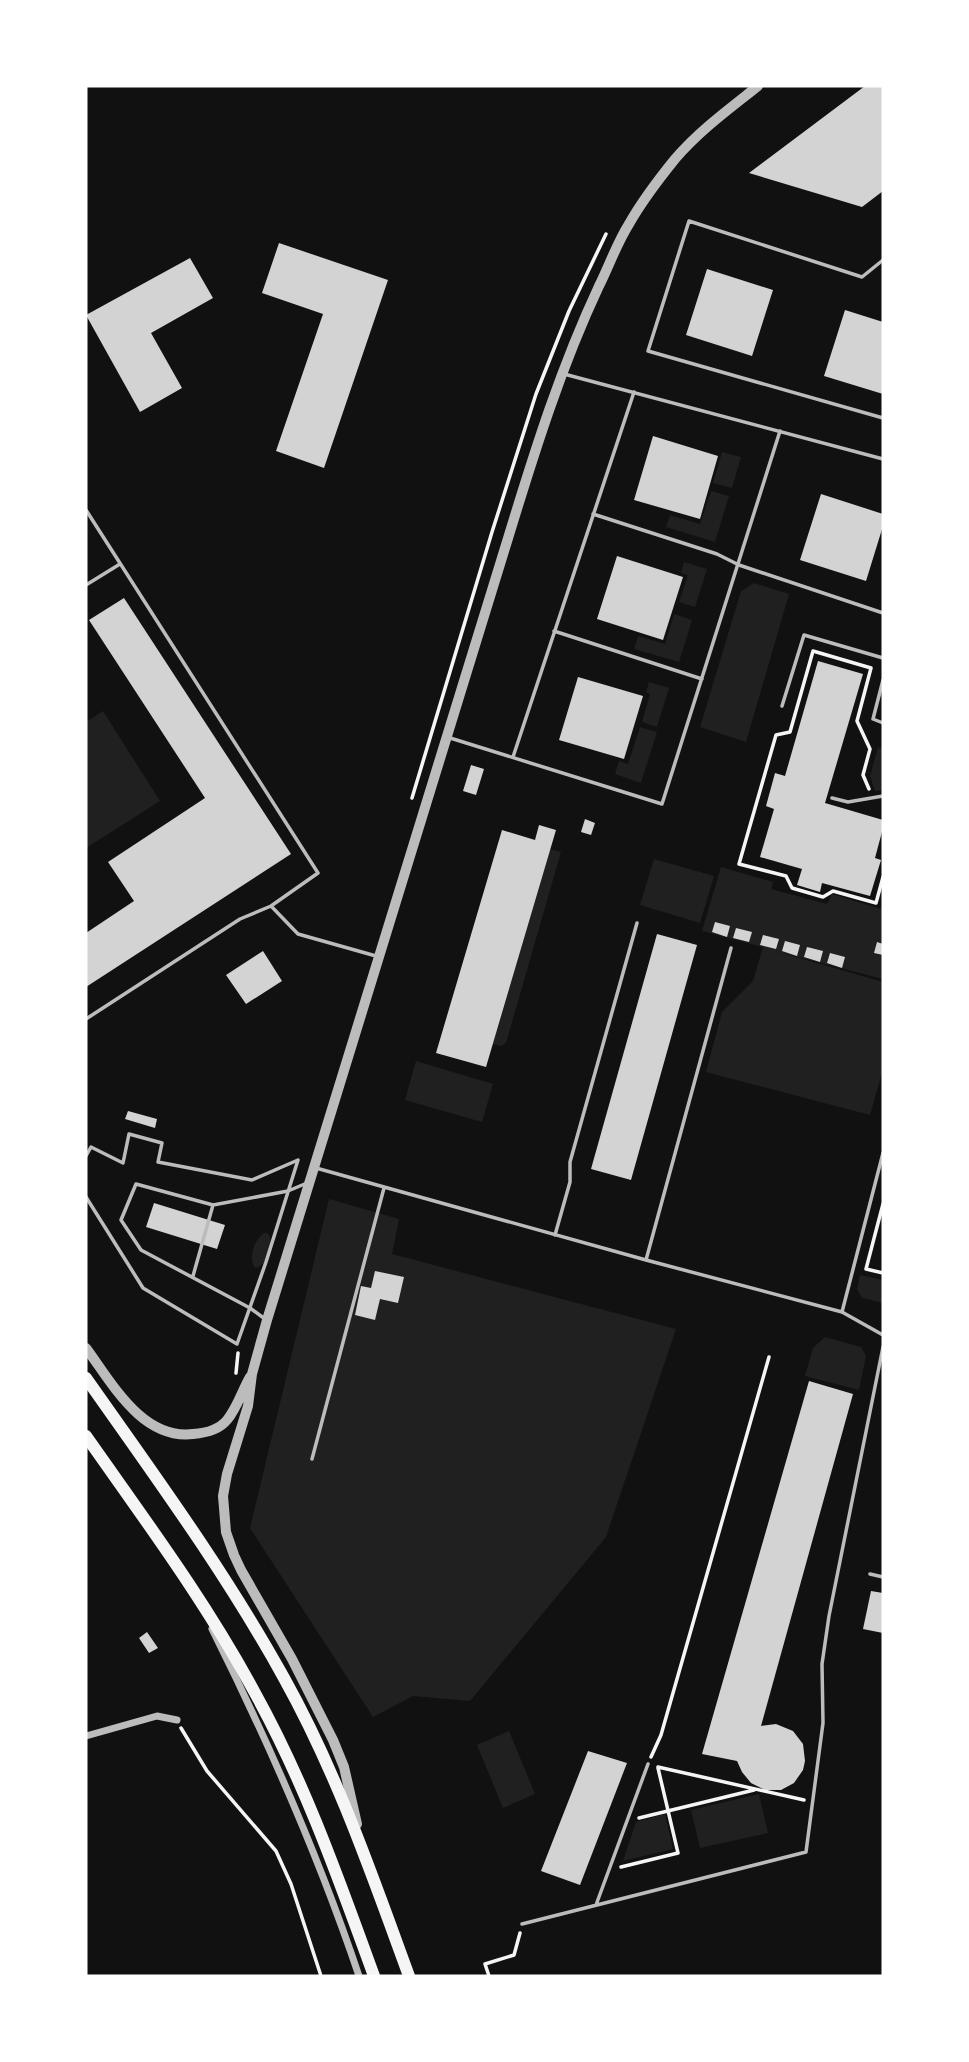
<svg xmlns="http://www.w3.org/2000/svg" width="969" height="2062" font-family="'Noto Sans',sans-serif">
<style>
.green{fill:#202020}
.building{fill:#d3d3d3}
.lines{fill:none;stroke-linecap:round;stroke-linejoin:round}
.path{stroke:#f5f5f5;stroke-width:3.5}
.service{stroke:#bcbcbc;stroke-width:3.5}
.minor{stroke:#bcbcbc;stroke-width:7}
.tertiary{stroke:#bcbcbc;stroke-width:10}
.trunk{stroke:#f5f5f5;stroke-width:12}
</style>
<rect width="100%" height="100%" fill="#111"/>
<!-- green -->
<path class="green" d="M722 452 741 457 732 488 713 483Z
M711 491 729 496 715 542 666 527 670 515 700 524Z
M684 562 707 569 695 607 679 602 688 575 681 573Z
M754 583 789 594 746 742 700 727 741 591Z
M674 614 692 620 679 662 634 649 638 636 665 644Z
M649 682 669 688 657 727 642 722 650 694 646 692Z
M103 711 160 801 86 848V722Z
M640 727 657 732 641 783 615 774 619 761 628 764Z
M878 747 883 749V790L875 791 870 776Z
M550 849 561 852 506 1043 501 1046 493 1044Z
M654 859 714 876 700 923 640 905Z
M721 867 773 882 771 889 827 904 832 894 881 909 883 904V979L775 951 883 982V1069L870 1115 706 1072 722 1012 753 981 763 947 702 931Z
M416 1061 493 1084 482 1122 405 1100Z
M329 1199 399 1219 392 1254 676 1329 606 1537 470 1701 413 1696 373 1717 250 1528Z
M264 1233H268C275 1244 268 1266 255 1268 248 1258 254 1240 264 1233Z
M860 1275 883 1280V1303L862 1298 857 1289Z
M825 1337 861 1347 866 1356 859 1390 805 1376 813 1348Z
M509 1731 535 1794 503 1808 477 1745Z
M759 1794 768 1833 700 1848 691 1810Z
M665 1814 673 1849 623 1861 636 1822Z"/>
<!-- building -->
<path class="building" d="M865 86H883V191L862 207 749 173Z
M279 243 388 280 324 468 276 451 323 314 262 293Z
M190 258 213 298 151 333 182 388 140 412 86 315Z
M707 269 773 290 752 356 686 335Z
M845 310 883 322V394L824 376Z
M653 436 718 456 700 519 634 500Z
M821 494 883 514V526L866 581 800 560Z
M617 556 683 577 663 640 597 619Z
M124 598 291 854 86 987V933L134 901 108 862 205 798 89 620Z
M818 661 863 674 825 803 883 820V828L875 858 881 860 870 896 822 883 820 892 797 885 802 869 760 857 774 809 766 806 775 773 785 776Z
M578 677 643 696 624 759 559 740Z
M471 765 484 769 476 795 463 791Z
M585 819 595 823 591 835 581 832Z
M539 825 556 830 486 1067 436 1053 502 830 535 840Z
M715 922 730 926 727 937 712 932Z
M736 928 752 932 749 942 733 938Z
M657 934 697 945 631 1180 591 1169Z
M763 935 779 939 776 949 760 945Z
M785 941 800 945 797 956 782 951Z
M877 942 883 944V955L874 953Z
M807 947 823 951 820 962 804 957Z
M263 951 282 981 246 1004 226 975Z
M830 953 845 957 842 968 827 963Z
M128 1111 157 1119 155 1128 125 1119Z
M154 1203 225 1225 217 1249 146 1227Z
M375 1271 404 1277 398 1303 380 1299 375 1320 355 1315 361 1286 371 1288Z
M809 1381 853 1394 761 1726 776 1724 793 1731 803 1744 805 1761 803 1770 794 1783 781 1790H765L751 1783 742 1772 737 1761 702 1754Z
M871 1591 883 1593V1633L863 1629Z
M147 1632 158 1648 149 1653 139 1638Z
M588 1751 627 1763 580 1885 541 1871Z"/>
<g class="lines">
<!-- path -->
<path class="path" d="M869 789 863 775 870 749 857 721 871 668 813 651 790 732 776 735 739 864 786 876 792 888 823 897 833 891 876 903 883 877
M412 798 492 532 536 394 569 311 606 234
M883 1204 866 1269 883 1273
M236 1373 238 1353
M181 1728 207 1771 276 1851 291 1884 321 1976
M651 1757 661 1735 769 1357
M658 1767 804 1800
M639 1818 754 1790
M621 1867 678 1853 658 1768
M489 1976 485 1964 514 1955 520 1933"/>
<!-- service -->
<path class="service" d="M883 260 862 277 689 221 648 351 883 418
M564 374 883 459
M86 510 318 873 271 906 298 934 376 956
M593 514 717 554 739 565 883 613
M86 585 120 564
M554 631 702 679
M883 680 873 719 883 723
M782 706 804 635 883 658
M447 737 662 804 780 431
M513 757 634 392
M832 798 848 802 883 796
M86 1019 240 919 271 906
M86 1156 91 1147 123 1163 129 1134 162 1143 158 1162 252 1180 298 1160
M316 1168 646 1260 842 1312 883 1335
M86 1197 143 1288 237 1344 266 1262 298 1160
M213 1205 136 1184 121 1220 141 1250 250 1308 265 1319
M555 1235 570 1182V1162L637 923
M646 1260 731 948
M193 1276 213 1205 288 1191 307 1183
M842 1312 883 1153
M312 1459 384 1188
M870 1574 883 1577
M596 1905 648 1764
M522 1924 806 1852 823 1723 822 1664 829 1616 883 1347"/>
<!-- minor -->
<path class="minor" d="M212 1629C268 1741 319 1857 359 1976
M86 1736 157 1716 177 1720"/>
<!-- tertiary -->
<path class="tertiary" d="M86 1348C112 1383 142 1440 193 1434 206 1433 219 1430 227 1420 237 1408 242 1391 250 1377
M357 1824 344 1767 333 1740 292 1659 241 1570 234 1555 226 1532 223 1496 227 1474 248 1406 252 1374 267 1320 509 535C535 450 561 367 599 286 609 266 617 243 629 224 642 201 658 180 675 159 699 131 729 109 758 86"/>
<!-- trunk -->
<path class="trunk" d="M86 1378C155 1476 226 1573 284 1678 337 1773 372 1875 409 1976
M86 1436C145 1520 206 1602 255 1693 305 1783 339 1880 374 1976"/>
</g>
<!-- border -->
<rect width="969" height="2062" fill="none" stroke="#ffffff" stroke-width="175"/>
</svg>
